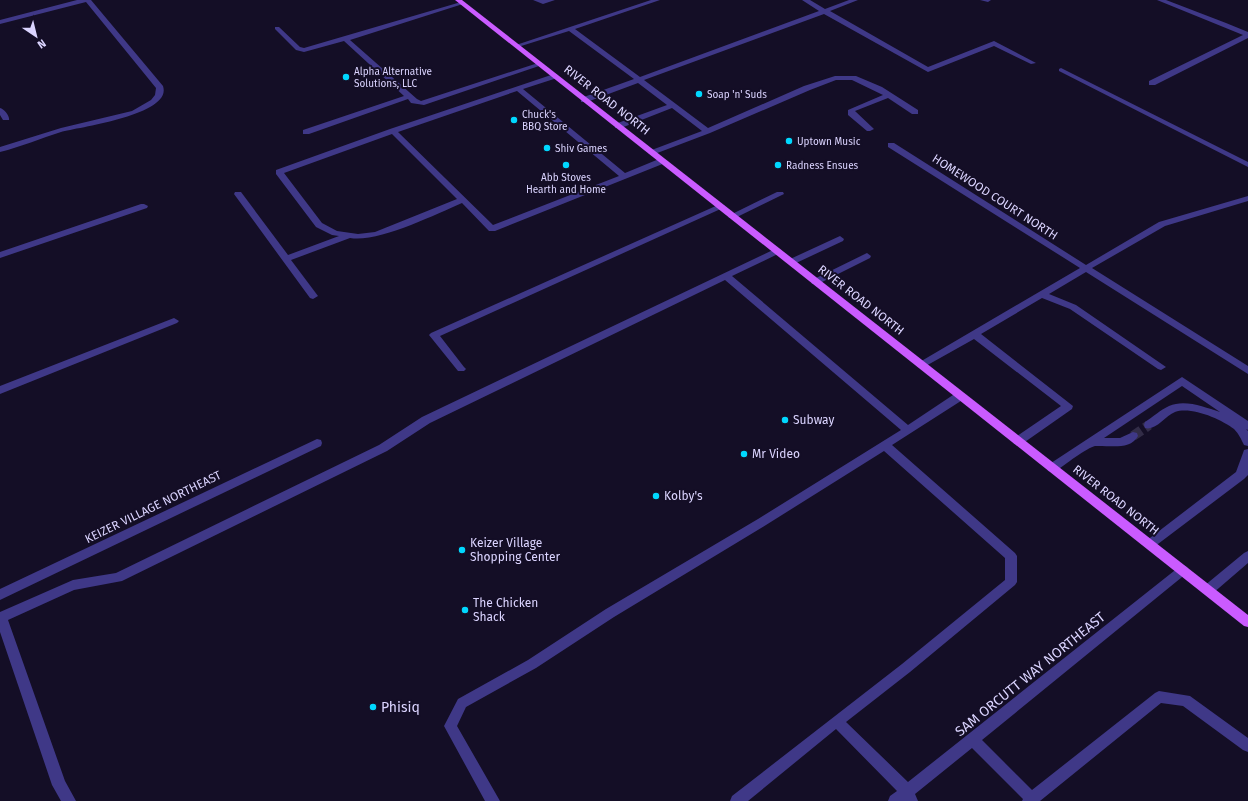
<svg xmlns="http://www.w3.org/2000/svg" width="1248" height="801" font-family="'Fira Sans',sans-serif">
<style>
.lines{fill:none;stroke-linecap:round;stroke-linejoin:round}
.minor-tunnel{stroke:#322c47;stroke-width:10;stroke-dasharray:10 4.5;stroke-linecap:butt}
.minor{fill:#3f3887;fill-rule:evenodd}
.major{fill:#ca5bff;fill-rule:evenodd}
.poi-dot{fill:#00d8ff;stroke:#140e26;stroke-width:1.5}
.labels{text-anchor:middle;stroke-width:4;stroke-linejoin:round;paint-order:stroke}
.far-poi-label{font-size:10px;fill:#dbd4ff;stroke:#140e26;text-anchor:start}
.street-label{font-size:12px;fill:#dbd4ff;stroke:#140e26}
.poi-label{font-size:12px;fill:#dbd4ff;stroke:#140e26;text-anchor:start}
.near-street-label{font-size:14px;fill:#dbd4ff;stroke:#140e26}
.near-poi-label{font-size:14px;fill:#dbd4ff;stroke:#140e26;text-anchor:start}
</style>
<rect width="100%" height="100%" fill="#140e26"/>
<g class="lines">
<!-- minor-tunnel -->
<path class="minor-tunnel" d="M1133 436 1149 425"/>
<!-- minor -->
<path class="minor" d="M77 0H91L163 86C173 115 79 127 61 132 41 138 21 147 0 152V147L61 128 132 111 151 100 155 95 156 88 86 2 0 24V20Z
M533 0H555L543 4Z
M651 0H660L575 29 640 77 819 11 802 0H810L825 9 849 0H858L830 11 928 67 994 41 1036 63 1031 64 994 46 928 72 824 14 644 80 708 128 804 86 835 76H856L882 87 918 110V114H912L888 98 855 111 874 129 870 131H867L848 115V110L883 95 852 80H836L810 90 710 133 652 155 648 153 649 151 702 131 672 108 621 128H615V124L667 105 638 83 587 102H581V98L634 79 569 31 518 47 513 46Z
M980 0H991L988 2Z
M1157 0H1166L1226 23 1248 32V38L1155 85H1149V81L1243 35Z
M461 2 466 3 350 40 417 99 421 101 538 63H542V65L424 105 411 103 408 99 309 134H303V130L404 96 344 41 304 52 296 50 275 29V27H279L300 47 304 48Z
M1061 68 1248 162V167L1059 71V69Z
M554 74H557V78L523 89 625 173 659 159H665V163L495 231H489L462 203C434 215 378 243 350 238L291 260 318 296 313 299 310 298 234 194 235 192H241L288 255 339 236 332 235 316 227 276 174V170L390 129ZM517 91 619 176 493 225 398 132ZM392 134 457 199 375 232 358 234 337 231 322 223 284 173Z
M0 108C4 109 10 116 9 120H3L0 115Z
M888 143H894L1086 265 1159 222 1248 196V201L1165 226 1092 268 1248 366V374L1086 272 1049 294 1076 305 1166 367 1161 370 1158 369 1070 309 1042 298 981 334 1073 406 1072 409 1022 444H1014L1013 441 1014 438 1061 406 974 339 924 367H918L916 365 918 363 1080 268 888 147Z
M777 192H783L784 194 735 218H729L728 216Z
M141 204H144L148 206 147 208 0 258V252Z
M718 205H724L725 207 440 336 464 367 466 369 464 371H458L429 335 431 333Z
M840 236 844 239 843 241 794 264 791 265 787 262 788 260Z
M777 248 780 249 781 251 780 253 732 276 908 425 956 393H964L965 396 964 399 892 445 1015 553 1017 556V582L1015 585 910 672 846 722 908 782 1179 567 1183 565 1187 567 1189 570 1187 573 982 740 1032 790 1155 693 1159 691 1190 696 1248 738V752L1243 750 1183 706 1161 703 1040 801H1022L1023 799 972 748 915 794 918 801H888L890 796 897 791 836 729 748 801H730L732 796 902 664 1005 580V558L884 451 766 525 614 617 536 668 466 707 457 726 500 801H485L444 726 458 699 528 660 606 609 758 519 901 430 725 280 430 423 387 451 122 581 74 590 8 620 65 781 76 801H61L52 785 0 632V612L73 580 116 573 379 445 422 417Z
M867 253 871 256 870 258 818 284H812L811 282 812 280Z
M174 318 179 321 177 323 0 394V386Z
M1182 377 1248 421V430L1246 429 1248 431V446L1244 445C1241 439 1239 434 1234 429 1221 419 1191 406 1175 412 1165 416 1156 431 1145 428L1144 425 1145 422C1153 417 1160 410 1169 406 1185 399 1204 407 1220 412L1182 386 1104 438H1120L1133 432 1137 433 1138 436C1130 451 1108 445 1095 446 1088 447 1063 466 1056 471L1052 472 1048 471 1047 468 1048 465Z
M317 439 321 440 322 443 321 446 0 600V589Z
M1248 449V475L1244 479 1154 547 1150 549 1146 547 1144 544 1146 541 1236 472 1243 453 1244 450Z
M1248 551V563L1212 594 1208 595 1204 594 1202 590 1204 586 1244 553Z"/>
<!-- major -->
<path class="major" d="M455 0H462L1248 615V627L1244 626Z"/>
</g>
<!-- markers -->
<g class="poi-dot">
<circle cx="346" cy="77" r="4"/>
<circle cx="699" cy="94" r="4"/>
<circle cx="514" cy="120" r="4"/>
<circle cx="789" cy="141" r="4"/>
<circle cx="547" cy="148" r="4"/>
<circle cx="566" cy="165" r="4"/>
<circle cx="778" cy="165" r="4"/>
<circle cx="785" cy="420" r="4"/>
<circle cx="744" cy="454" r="4"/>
<circle cx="656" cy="496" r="4"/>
<circle cx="462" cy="550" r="4"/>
<circle cx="465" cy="610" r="4"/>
<circle cx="373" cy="707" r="4"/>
</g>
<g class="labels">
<!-- far-poi labels -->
<g class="far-poi-label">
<text x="354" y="75">Alpha Alternative<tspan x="354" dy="12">Solutions, LLC</tspan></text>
<text x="707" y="98">Soap 'n' Suds</text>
<text x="522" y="118">Chuck's<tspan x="522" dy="12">BBQ Store</tspan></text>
<text x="797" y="145">Uptown Music</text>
<text x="555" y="152">Shiv Games</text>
<text x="786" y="169">Radness Ensues</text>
<text x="566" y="181" text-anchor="middle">Abb Stoves<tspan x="566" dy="12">Hearth and Home</tspan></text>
</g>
<!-- street labels -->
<g class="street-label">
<text transform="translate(607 100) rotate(38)" y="4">RIVER ROAD NORTH</text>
<text transform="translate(995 197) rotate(33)" y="4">HOMEWOOD COURT NORTH</text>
<text transform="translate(861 300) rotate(38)" y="4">RIVER ROAD NORTH</text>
<text transform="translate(1116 500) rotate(38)" y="4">RIVER ROAD NORTH</text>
<text transform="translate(153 507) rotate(-26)" y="4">KEIZER VILLAGE NORTHEAST</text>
</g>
<!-- poi labels -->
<g class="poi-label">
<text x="793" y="424">Subway</text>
<text x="752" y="458">Mr Video</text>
<text x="664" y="500">Kolby's</text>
<text x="470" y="547">Keizer Village<tspan x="470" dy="14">Shopping Center</tspan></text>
<text x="473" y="607">The Chicken<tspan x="473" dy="14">Shack</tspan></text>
</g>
<!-- near-street labels -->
<g class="near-street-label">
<text transform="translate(1030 674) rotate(-39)" y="5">SAM ORCUTT WAY NORTHEAST</text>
</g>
<!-- near-poi labels -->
<g class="near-poi-label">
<text x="381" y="712">Phisiq</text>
</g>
</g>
<!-- north arrow -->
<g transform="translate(36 36) rotate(145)" stroke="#140e26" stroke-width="3" paint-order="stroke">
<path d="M0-3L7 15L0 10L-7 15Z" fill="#dbd4ff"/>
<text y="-6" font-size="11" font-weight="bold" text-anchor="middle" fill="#dbd4ff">N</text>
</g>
</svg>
